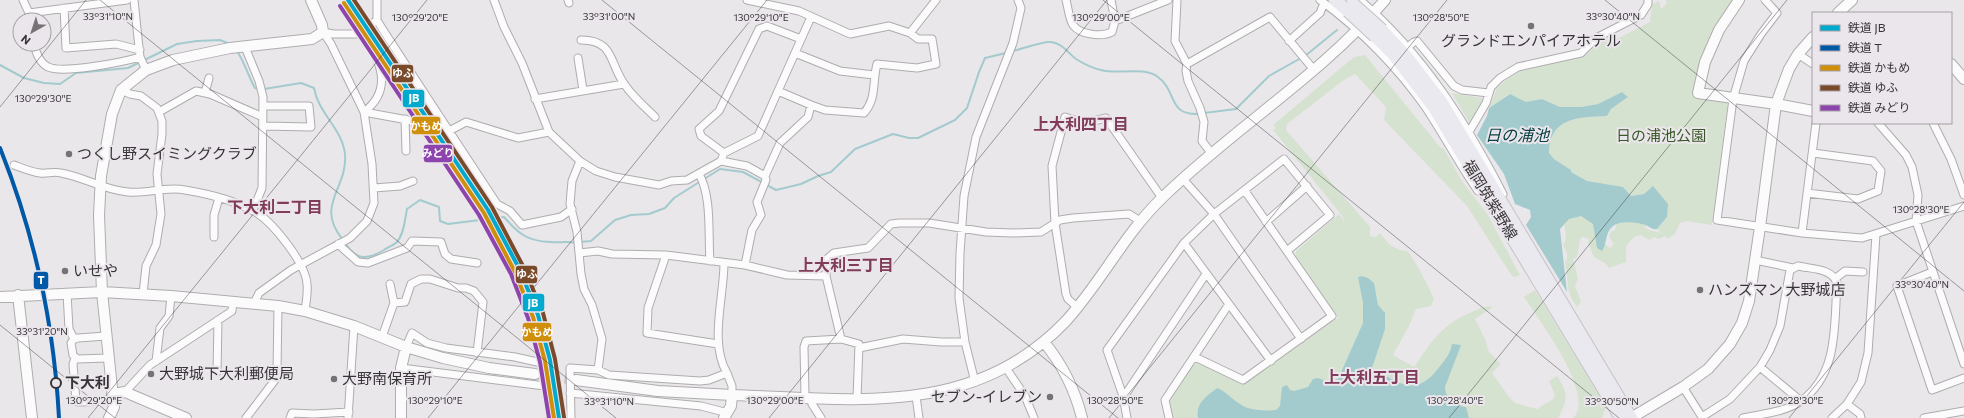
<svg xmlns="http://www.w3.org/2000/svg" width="1964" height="418" font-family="Commissioner,'Noto Sans JP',sans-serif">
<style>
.green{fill:#d6e2d0}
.water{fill:#a3cbce}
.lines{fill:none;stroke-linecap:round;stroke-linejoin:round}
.stream{stroke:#a3cbce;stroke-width:2}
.secondary-tunnel{stroke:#c6c3c7;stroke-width:10;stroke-dasharray:10 5;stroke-linecap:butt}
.street-casing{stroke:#afacaf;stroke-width:9}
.secondary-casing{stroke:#afacaf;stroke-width:12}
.primary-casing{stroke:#c4c2c4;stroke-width:14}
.street{stroke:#fcfbfc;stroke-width:7}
.secondary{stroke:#fcfbfc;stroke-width:10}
.primary{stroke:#eae9f0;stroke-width:12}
.primary-bridge-casing{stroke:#c4c2c4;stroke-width:14;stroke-linecap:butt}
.primary-bridge{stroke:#eae9f0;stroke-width:12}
.rail-1-casing{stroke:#ebe6ec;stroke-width:7}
.rail-2-casing{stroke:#ebe6ec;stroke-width:7}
.rail-3-casing{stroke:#ebe6ec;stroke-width:7}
.rail-4-casing{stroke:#ebe6ec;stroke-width:7}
.rail-5-casing{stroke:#ebe6ec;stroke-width:7}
.rail-1{stroke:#00a9ce;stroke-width:4}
.rail-2{stroke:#0059a6;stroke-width:4}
.rail-3{stroke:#d08f0b;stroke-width:4}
.rail-4{stroke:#7a4b2a;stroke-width:4}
.rail-5{stroke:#8e44ad;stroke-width:4}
.ticks{fill:none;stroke:#363437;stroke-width:1;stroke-opacity:0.45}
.poi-dot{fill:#757376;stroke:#ebe6ec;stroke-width:1.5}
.stop-dot{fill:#ebe6ec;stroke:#363437;stroke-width:2}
.labels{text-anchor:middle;stroke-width:4;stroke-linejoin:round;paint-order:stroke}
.poi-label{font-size:15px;fill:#363437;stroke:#ebe6ec;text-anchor:start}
.park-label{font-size:15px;fill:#375924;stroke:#ebe6ec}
.street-label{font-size:15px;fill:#363437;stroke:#ebe6ec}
.stop-label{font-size:15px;font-weight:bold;fill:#363437;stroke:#ebe6ec;text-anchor:start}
.neighbourhood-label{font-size:16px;font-weight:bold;fill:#803c59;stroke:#ebe6ec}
.water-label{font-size:16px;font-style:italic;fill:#0a4143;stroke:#ebe6ec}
.ticks-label{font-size:10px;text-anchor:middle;fill:#363437;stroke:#ebe6ec;stroke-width:4;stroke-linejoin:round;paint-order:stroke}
.line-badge{stroke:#ebe6ec;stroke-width:1.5}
.badge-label{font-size:11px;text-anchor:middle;font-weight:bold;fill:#fff}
</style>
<rect width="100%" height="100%" fill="#eae7eb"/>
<!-- green -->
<path class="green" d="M1666 0H1736L1701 63 1693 96 1728 102 1712 225 1686 221 1680 223 1675 234 1668 239 1665 236 1659 239 1655 237 1649 240 1641 235 1634 237 1626 246V262L1609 268 1606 264 1594 257 1588 243 1589 239 1583 237 1580 239 1577 257 1573 259 1578 278 1575 286 1581 301 1578 307C1565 294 1569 279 1565 263 1569 258 1567 250 1563 246L1566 237 1564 221 1577 214 1592 217 1600 240 1610 248 1614 244 1609 237 1611 231 1615 230 1618 218 1648 224 1645 227 1649 230 1661 233 1657 229 1667 217 1644 194 1631 196 1587 181 1571 172V170L1554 159 1549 153C1549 117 1580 117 1607 116L1611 109 1628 97 1622 92 1598 104 1581 107H1560L1542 99 1526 103 1509 94 1489 108 1497 88 1508 79 1522 70 1586 55 1604 37 1611 42 1650 22 1652 5 1659 1 1661 9 1667 3Z
M1365 55 1440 147 1444 149 1462 181 1488 215 1520 275 1515 277 1512 276 1467 206 1384 120 1386 107 1355 74 1344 80 1287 124 1286 130 1370 227V236L1375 237 1380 233C1385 240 1390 246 1398 249 1401 251 1404 250 1407 251 1412 254 1432 293 1434 299L1431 306 1416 309 1409 326 1393 355 1414 367C1432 341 1442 324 1472 312 1479 309 1485 305 1493 307L1475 319 1485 339 1489 352 1501 364 1492 373 1509 397 1515 403 1537 409 1553 399 1555 395 1549 381 1557 376C1569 394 1568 400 1558 418H1174L1169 399 1193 365 1198 363 1244 384 1338 318 1296 256V251L1339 214 1344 221 1343 217 1278 136 1273 130 1276 128 1273 125 1354 57Z
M1452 93 1481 98 1484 101 1470 124Z
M1535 290 1606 406 1602 418H1573C1597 395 1538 319 1524 297Z"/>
<!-- water -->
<path class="water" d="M1622 92 1628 97 1611 109 1607 116C1580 117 1549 117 1549 153L1554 159 1571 170V172L1587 181 1623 187 1631 196 1644 194 1653 186 1668 204 1667 217 1657 229C1652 230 1650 227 1646 225 1636 222 1619 220 1612 227 1605 233 1607 244 1602 251L1597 248 1593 224 1581 216 1569 219 1560 229 1567 292 1526 225 1531 217 1530 210 1515 204 1504 174 1477 135 1487 116 1489 108 1510 94 1526 102 1542 99 1560 107H1581L1598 104Z
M1362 276 1368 278 1374 283 1378 305 1385 313V329L1372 368C1398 382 1414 398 1437 370 1444 361 1450 355 1452 344L1461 345 1445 387C1445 398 1455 406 1466 407L1469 418H1198C1195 403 1207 396 1217 388 1225 391 1230 397 1237 402 1248 411 1263 411 1276 410L1280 406 1282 387 1287 385 1290 390 1294 391 1308 387 1313 379 1318 378 1329 382 1338 379 1363 323V303L1358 277Z"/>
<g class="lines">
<!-- stream -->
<path class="stream" d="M237 51C245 63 248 76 255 88L259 89
M1013 51C1022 49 1043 41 1051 42 1062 43 1068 53 1076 59 1084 64 1092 68 1101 70 1118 75 1143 66 1158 77 1178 92 1167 116 1200 114
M1305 56 1337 30
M0 65 24 78 44 83 60 84 76 73 128 68 177 44 197 41 220 40 230 44
M264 89 301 83 314 88C318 113 342 128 345 154 348 189 314 205 343 240
M1204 113 1236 109 1269 76 1301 58
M580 242 591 241 615 220 631 215 649 214 665 208 674 198 720 169 743 172 776 190 801 184 818 176 831 172 855 149 893 134 909 138H918L955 120 967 108 979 72 985 58 1006 53
M345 243C357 261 367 260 384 250 388 247 394 245 397 242 404 234 405 219 407 209L420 200 439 207 440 221 448 224 504 217C519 234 527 241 550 242 559 243 567 241 576 243"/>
<!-- secondary-tunnel -->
<path class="secondary-tunnel" d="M535 374 576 380"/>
<!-- street casing -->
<g class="street-casing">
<path id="street" d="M23 0 29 13 127 0
M134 0 140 57 146 70
M377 0V20L383 30 449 131 466 122 518 138 549 132
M494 0 504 27 522 63 549 132 580 161 596 171 615 177 659 185 671 181 687 180 721 161
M568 0 569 3
M1066 0C1068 7 1069 19 1073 25 1080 35 1102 37 1112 32L1115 21 1168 0
M1111 0 1115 21
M1177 0 1175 41 1187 64 1186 71 1188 81 1200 108 1204 122 1202 141 1212 154
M1320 0C1360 29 1398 68 1426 108 1444 135 1459 164 1478 191
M1360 0C1422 53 1466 122 1503 194
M1765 0 1777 13 1761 34 1744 61 1733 99 1717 220 1802 233 1862 238 1964 206
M64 8 66 48 116 44 140 50
M811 17 778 91 811 105
M323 32 333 34H363L364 30 377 20
M910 33 936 0
M363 34C380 60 394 89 364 112
M581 40C615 40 609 64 625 85 633 97 645 107 655 117
M1289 41 1320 13 1324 3
M34 44C36 53 40 63 48 67 63 74 123 62 140 57
M245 47 259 81 263 97 262 188 253 211
M1405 49 1414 42 1417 41 1454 86 1462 90 1489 93
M795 53 840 71 874 75
M1798 54 1813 64
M578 58 583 90
M1187 64 1270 17 1314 70
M121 90 130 94 141 96 157 108 162 121V134L157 174 161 214 156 245 146 266 143 294
M205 93 209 78
M535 99 624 84
M159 112 196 91 210 94 263 117
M364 112 413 121 415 117
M405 119 406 151
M1878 123 1906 155 1912 167 1918 195 1916 221 1964 364
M1933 123 1951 159 1964 195
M263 126 311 127 309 106H263
M449 131 497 204 510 211 522 225 561 217 572 209
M1469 132 1486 103 1491 87 1500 78 1518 67 1581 53 1596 38 1641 15 1648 4V0
M724 153 758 136 778 91
M580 161 572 181 570 204 577 232 581 274 584 289 592 305 602 339 598 370
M14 165C22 168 31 172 40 173 47 174 54 171 61 173 84 177 104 190 128 192 147 194 166 186 185 190 209 194 237 201 257 213 274 224 306 264 307 284 308 293 306 303 305 311
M699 174C712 196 708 235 710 261
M765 176 747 166 721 161 724 153 701 136 699 129 719 111 759 29 767 26 801 39
M1183 179 1214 214 1301 339
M374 188 400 186 413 181
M1807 193 1858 199 1878 191 1881 171 1873 161 1813 153
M1266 222 1307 186
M1802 233 1816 123
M214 237V215L219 198
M1184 243 1271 361
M338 244 358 262 368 263 407 248 412 241 441 242 445 254 451 259 477 263
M579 253 598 251 612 254 666 255 745 265 787 275 826 276
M666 255 648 308 647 333 718 344
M1755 260 1793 268
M724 263C724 297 709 343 727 373
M745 265 752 230 761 215 757 202 766 180 765 176 780 143 808 117 811 105 825 110 864 113C877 98 872 83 877 64L917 68 936 64 932 39H918L910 33 889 26 850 34 799 11 747 0
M1932 272 1897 286 1932 390 1964 378
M1836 278 1845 271 1863 272
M67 293 69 329 74 339
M254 303 259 293 291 270 350 238 367 221 374 203 372 164 364 112 331 44 323 32
M394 303 405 302 411 284 421 279H430L458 288H466L474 291 483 302 477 353
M1077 307 1068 299 1066 294 1055 223 1052 166 1065 117 1085 123 1106 118 1162 198
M106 336 78 338 74 339 71 343 73 355 77 359 108 358
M382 337 394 303 390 284
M859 348 903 339 941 342H965
M1195 357 1243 380 1332 316 1245 191
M75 358 73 364 76 401 78 402 113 401
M156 361 160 328 169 316 171 296
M1760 367 1801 401
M401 368 545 386 546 364 515 357 446 348 427 343 412 333 406 347
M1006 368 1025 396 1034 418
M217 372 218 320
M975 382 965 342 959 298 960 253 964 196 976 137 1013 43 1021 8 1018 0
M1683 387 1702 417 1730 399 1760 367 1770 350 1780 326 1790 270 1798 266C1811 269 1832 268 1837 283 1834 324 1839 374 1801 401 1786 412 1761 414 1743 418
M125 392 150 365 232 311 233 301
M570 393 701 406 728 413
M916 396 919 418
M1123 396 1125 395 1206 274
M805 397 804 347 806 341 841 339
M811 397 812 404 821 418
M857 399 859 344 841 339 826 276 827 259 834 253 868 248 891 224 899 223H929L986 232 1013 233 1041 232 1060 220 1073 218 1129 214 1140 221
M1847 404 1860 414 1861 418
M246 418 275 380 277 372 278 306
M290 418 292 413 314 414 349 412
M348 418 354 326
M571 418 570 368 598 370 609 375 700 381 709 380 727 373 732 386V395
M1127 418 1123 396 1107 350 1184 243 1214 214 1284 159 1330 215 1287 251
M1169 418 1165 400 1229 304
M1832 418 1847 404 1861 382 1868 353 1876 235
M1924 418 1964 411"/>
</g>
<!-- secondary casing -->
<g class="secondary-casing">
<path id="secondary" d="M1739 0 1719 30 1705 62 1698 93 1776 104 1813 111
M1838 13 1852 0
M1951 64 1964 79
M18 295 32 418
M0 297 102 292 171 296 278 306 305 311 354 326 406 347 443 358 489 368 535 374
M1044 342C1062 364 1075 390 1082 418
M576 380 658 391 732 395
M112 394 125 392 186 418
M109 418 114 407 102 292 99 215 101 176 112 114 121 90 146 70 173 60 230 48 312 39 323 32 322 25 311 0
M401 418V368L406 347
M724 418 731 406 732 395C852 399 973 418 1065 322 1101 283 1124 234 1163 197 1234 128 1320 76 1385 0
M1631 418 1683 387 1708 369 1730 344 1742 323 1749 301 1760 227 1776 104 1789 69 1798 54 1813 37"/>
</g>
<!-- primary casing -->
<g class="primary-casing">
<path id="primary" d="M1335 0 1348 11
M1382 30 1406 56 1442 103 1631 418
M1375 36 1393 54 1433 106 1621 418"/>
</g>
<!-- street -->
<use href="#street" class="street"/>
<!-- secondary -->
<use href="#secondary" class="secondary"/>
<!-- primary -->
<use href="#primary" class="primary"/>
<!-- primary-bridge casing -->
<g class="primary-bridge-casing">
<path id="primary-bridge" d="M1353 4 1382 30
M1348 11 1375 36"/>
</g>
<!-- primary-bridge -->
<use href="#primary-bridge" class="primary-bridge"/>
<!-- rail-1 casing -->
<g class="rail-1-casing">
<path id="rail-1" d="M348 0 488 210 520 270 538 315 550 360 559 418"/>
</g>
<!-- rail-2 casing -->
<g class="rail-2-casing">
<path id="rail-2" d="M0 148C35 235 54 324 59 418"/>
</g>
<!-- rail-3 casing -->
<g class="rail-3-casing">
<path id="rail-3" d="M344 3 484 213 515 272 533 317 545 361 554 418"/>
</g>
<!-- rail-4 casing -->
<g class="rail-4-casing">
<path id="rail-4" d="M354 0 492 207 524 268 543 313 555 359 564 417"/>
</g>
<!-- rail-5 casing -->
<g class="rail-5-casing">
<path id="rail-5" d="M340 6 479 215 511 274 528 318 540 362 549 418"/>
</g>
<!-- rail-1 -->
<use href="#rail-1" class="rail-1"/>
<!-- rail-2 -->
<use href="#rail-2" class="rail-2"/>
<!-- rail-3 -->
<use href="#rail-3" class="rail-3"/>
<!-- rail-4 -->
<use href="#rail-4" class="rail-4"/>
<!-- rail-5 -->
<use href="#rail-5" class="rail-5"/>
</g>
<!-- ticks -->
<path class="ticks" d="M100 0 616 418M602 0 1118 418M1103 0 1619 418M1605 0 1964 291M0 107 86 0M0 325 115 418M88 418 427 0M428 418 767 0M769 418 1107 0M1109 418 1447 0M1449 418 1787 0M1789 418 1964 202"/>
<!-- markers -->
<g class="poi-dot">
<circle cx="1531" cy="26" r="4"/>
<circle cx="69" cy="154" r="4"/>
<circle cx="65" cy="271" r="4"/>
<circle cx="1700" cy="290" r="4"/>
<circle cx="151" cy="374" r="4"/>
<circle cx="334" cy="379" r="4"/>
<circle cx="1050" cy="397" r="4"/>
</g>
<circle class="stop-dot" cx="56" cy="383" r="5"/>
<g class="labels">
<!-- poi labels -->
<g class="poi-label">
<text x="1531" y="46" text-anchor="middle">グランドエンパイアホテル</text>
<text x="77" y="159">つくし野スイミングクラブ</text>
<text x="73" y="276">いせや</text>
<text x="1708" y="295">ハンズマン 大野城店</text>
<text x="159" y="379">大野城下大利郵便局</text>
<text x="342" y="384">大野南保育所</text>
<text x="1042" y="402" text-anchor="end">セブン-イレブン</text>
</g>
<!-- park labels -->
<g class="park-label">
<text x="1661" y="141">日の浦池公園</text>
</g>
<!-- street labels -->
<g class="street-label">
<text transform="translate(1490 200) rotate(59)" y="5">福岡筑紫野線</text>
</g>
<!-- stop labels -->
<g class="stop-label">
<text x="65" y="388">下大利</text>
</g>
<!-- neighbourhood labels -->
<g class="neighbourhood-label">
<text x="1081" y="130">上大利四丁目</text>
<text x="275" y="213">下大利二丁目</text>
<text x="846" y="271">上大利三丁目</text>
<text x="1372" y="383">上大利五丁目</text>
</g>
<!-- water labels -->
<g class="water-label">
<text x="1517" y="141">日の浦池</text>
</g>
</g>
<g class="ticks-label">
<text x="1613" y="20">33°30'40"N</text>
<text x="108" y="20">33°31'10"N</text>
<text x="609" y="20">33°31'00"N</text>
<text x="420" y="21">130°29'20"E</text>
<text x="761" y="21">130°29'10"E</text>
<text x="1101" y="21">130°29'00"E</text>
<text x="1441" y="21">130°28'50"E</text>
<text x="43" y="102">130°29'30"E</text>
<text x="1921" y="213">130°28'30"E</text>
<text x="1922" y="288">33°30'40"N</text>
<text x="42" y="335">33°31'20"N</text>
<text x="94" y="404">130°29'20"E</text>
<text x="435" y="404">130°29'10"E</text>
<text x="775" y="404">130°29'00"E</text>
<text x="1115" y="404">130°28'50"E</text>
<text x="1455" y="404">130°28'40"E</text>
<text x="1795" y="404">130°28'30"E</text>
<text x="609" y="405">33°31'10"N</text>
<text x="1612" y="405">33°30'50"N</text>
</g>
<g class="line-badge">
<rect x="391" y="64" width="23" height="19" rx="4" fill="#7a4b2a"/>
<rect x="402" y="89" width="23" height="19" rx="4" fill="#00a9ce"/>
<rect x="411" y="116" width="30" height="19" rx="4" fill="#d08f0b"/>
<rect x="423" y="144" width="30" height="19" rx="4" fill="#8e44ad"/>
<rect x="515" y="265" width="23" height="19" rx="4" fill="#7a4b2a"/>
<rect x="33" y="271" width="16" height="19" rx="4" fill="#0059a6"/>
<rect x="522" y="293" width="23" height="19" rx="4" fill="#00a9ce"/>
<rect x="522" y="322" width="30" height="20" rx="4" fill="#d08f0b"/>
</g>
<g class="badge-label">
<text x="403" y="77">ゆふ</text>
<text x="414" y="102">JB</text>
<text x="426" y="130">かもめ</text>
<text x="438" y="157">みどり</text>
<text x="527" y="278">ゆふ</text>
<text x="41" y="284">T</text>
<text x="533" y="307">JB</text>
<text x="537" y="336">かもめ</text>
</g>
<!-- legend -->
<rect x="1812" y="12" width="140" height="112" fill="#ebe6ec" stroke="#a39fa4"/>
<rect x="1820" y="25" width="20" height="6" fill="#00a9ce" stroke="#a39fa4"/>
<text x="1848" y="32" font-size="12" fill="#363437">鉄道 JB</text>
<rect x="1820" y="45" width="20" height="6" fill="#0059a6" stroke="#a39fa4"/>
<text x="1848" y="52" font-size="12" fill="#363437">鉄道 T</text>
<rect x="1820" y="65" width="20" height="6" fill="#d08f0b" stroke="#a39fa4"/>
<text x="1848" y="72" font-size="12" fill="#363437">鉄道 かもめ</text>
<rect x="1820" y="85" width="20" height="6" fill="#7a4b2a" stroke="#a39fa4"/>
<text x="1848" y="92" font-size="12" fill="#363437">鉄道 ゆふ</text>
<rect x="1820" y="105" width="20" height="6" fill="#8e44ad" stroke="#a39fa4"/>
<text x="1848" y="112" font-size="12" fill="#363437">鉄道 みどり</text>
<!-- north arrow -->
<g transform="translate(32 32) rotate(219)"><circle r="19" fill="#ebe6ec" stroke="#a39fa4"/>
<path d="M0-3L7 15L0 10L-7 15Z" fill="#757376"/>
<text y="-6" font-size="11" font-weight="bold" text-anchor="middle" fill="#363437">N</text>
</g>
</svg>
